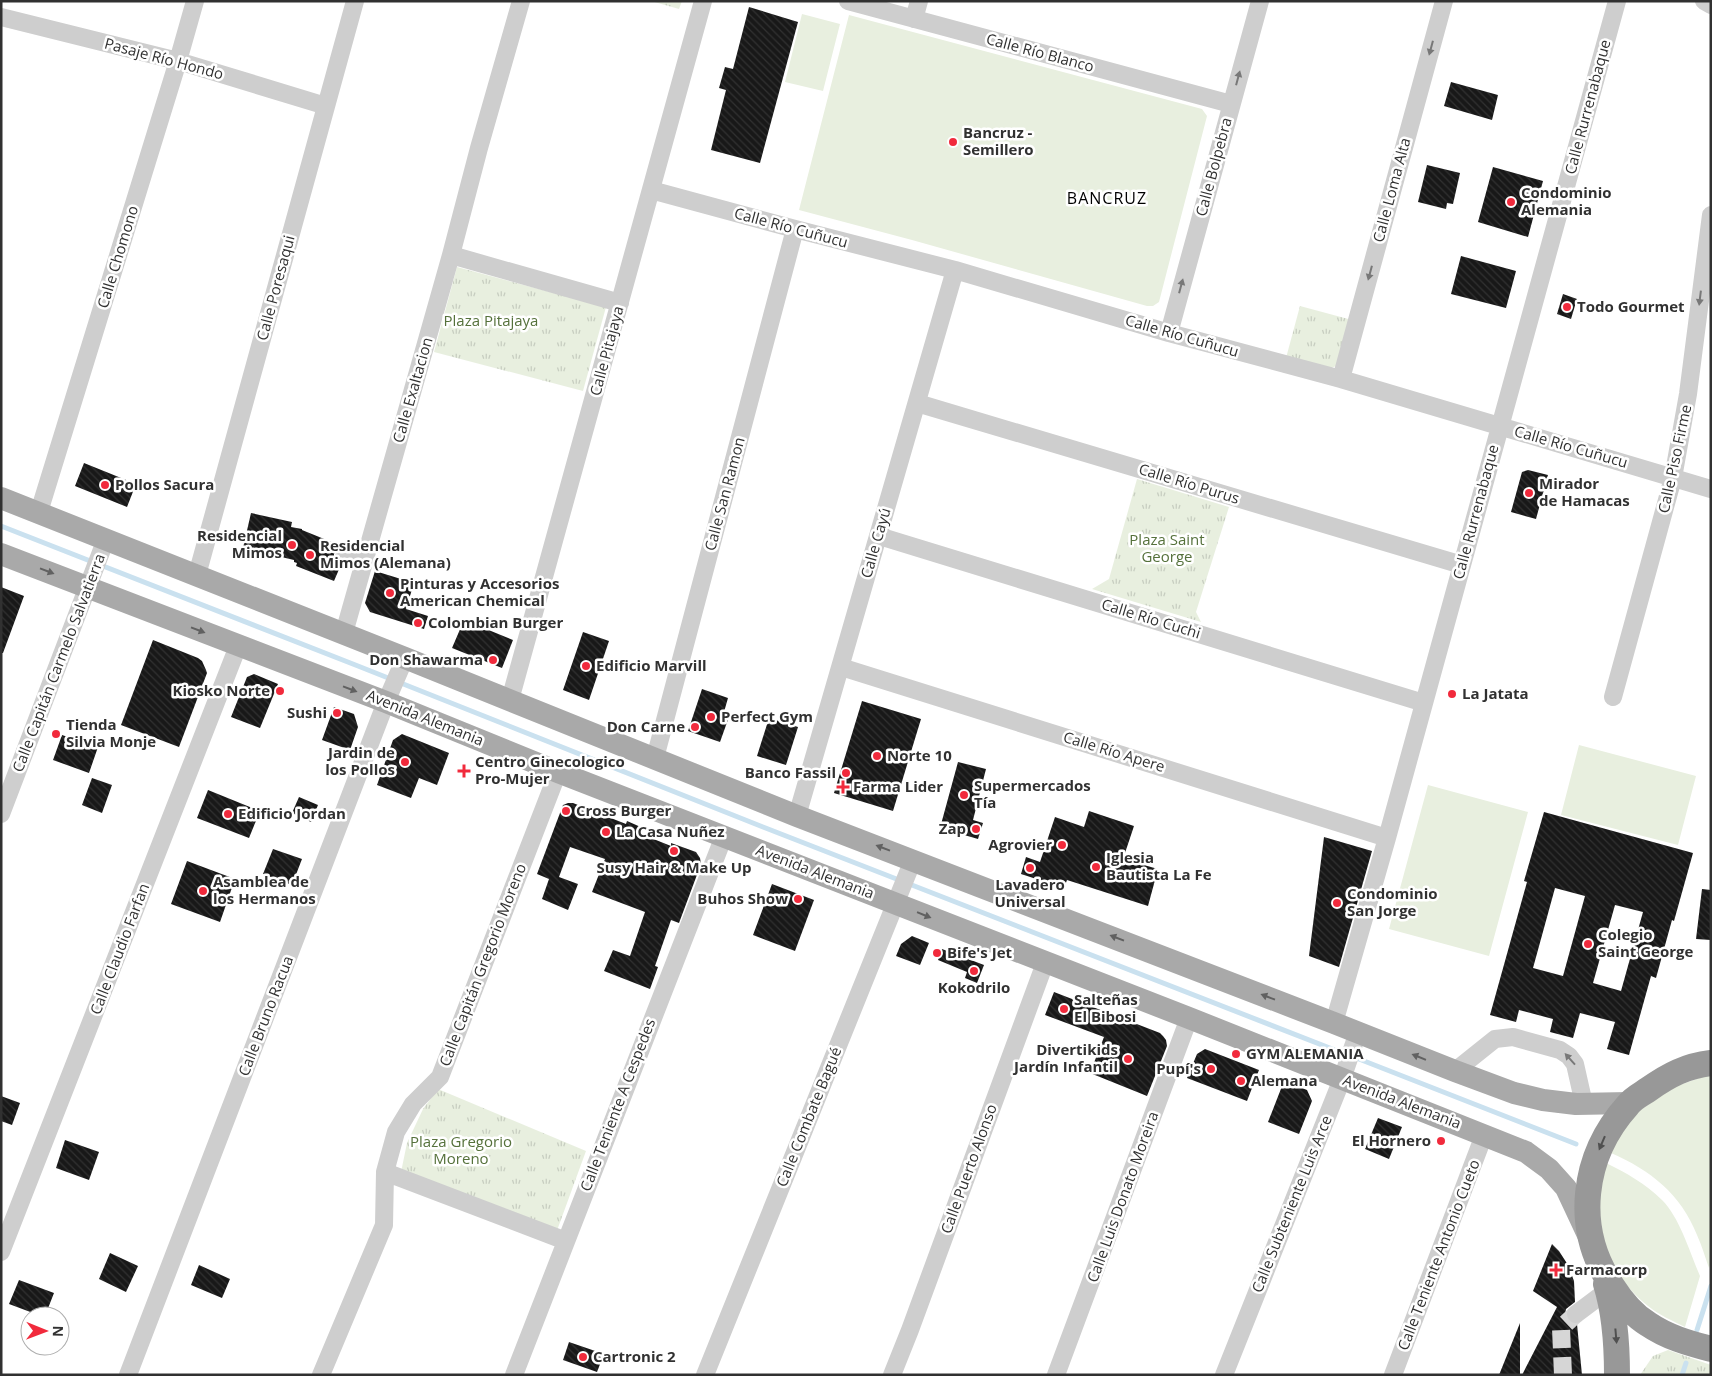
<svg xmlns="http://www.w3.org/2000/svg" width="1712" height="1376" font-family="'Open Sans',sans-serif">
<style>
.green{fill:#e8efdf}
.park{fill:url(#park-tufts)}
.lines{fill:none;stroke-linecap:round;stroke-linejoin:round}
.stream{stroke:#cae1ef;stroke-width:5}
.building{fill:url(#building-back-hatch);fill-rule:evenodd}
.minor-tunnel{stroke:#d6d6d6;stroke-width:18;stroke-dasharray:18 9;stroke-linecap:butt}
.minor{stroke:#cecece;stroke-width:18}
.major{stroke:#a9a9a9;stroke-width:22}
.highway{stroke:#989898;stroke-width:26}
.oneway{fill:#787878}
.oneway2{fill:#616161}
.oneway3{fill:#505050}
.poi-dot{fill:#f12a3c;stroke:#fff;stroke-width:2}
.labels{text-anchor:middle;stroke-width:5;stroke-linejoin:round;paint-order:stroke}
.street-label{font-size:15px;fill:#313131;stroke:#fff}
.poi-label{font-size:15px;font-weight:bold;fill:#313131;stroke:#fff;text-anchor:start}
.park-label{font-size:15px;fill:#55713b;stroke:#fff}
.neighbourhood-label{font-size:16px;letter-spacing:1px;fill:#000;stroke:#fff}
</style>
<defs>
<pattern id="park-tufts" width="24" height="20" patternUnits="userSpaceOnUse" patternTransform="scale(1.25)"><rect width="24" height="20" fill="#e8efdf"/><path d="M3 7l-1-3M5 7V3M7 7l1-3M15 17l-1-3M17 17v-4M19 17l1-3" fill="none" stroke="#c7cdc0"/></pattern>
<pattern id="building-back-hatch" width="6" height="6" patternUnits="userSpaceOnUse" patternTransform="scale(1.25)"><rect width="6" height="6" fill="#181818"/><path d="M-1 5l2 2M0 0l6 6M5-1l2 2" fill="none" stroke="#313131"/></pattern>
</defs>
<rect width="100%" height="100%" fill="#fff"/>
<!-- green -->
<path class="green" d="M802 14 840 24 823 91 785 82Z
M849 15 1202 109 1207 116 1159 302 1153 306H1147L912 240 799 210Z
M1579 745 1696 776 1678 845 1561 815Z
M1428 785 1528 812 1489 956 1389 929Z
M1711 1074V1261L1709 1268C1705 1257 1702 1246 1697 1235 1681 1194 1650 1170 1611 1153L1622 1131 1636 1113 1674 1087Z
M1606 1163C1626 1173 1645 1183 1662 1200 1680 1218 1690 1253 1700 1276L1685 1327C1673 1321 1659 1315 1648 1306 1624 1287 1604 1258 1599 1227 1596 1209 1602 1181 1606 1163Z"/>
<!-- park -->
<path class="park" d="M651 1H682L679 9Z
M457 267 606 307 583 391 434 352Z
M1300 306 1352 320 1341 364 1329 369 1286 358Z
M1137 479 1229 507 1196 612 1201 622 1092 589 1109 579Z
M438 1089 586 1151 555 1236 400 1177 407 1143 423 1109Z
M1668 1350 1711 1365 1710 1375H1640L1653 1356Z"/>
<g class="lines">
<!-- stream -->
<path class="stream" d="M1 526 358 666 763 827 1340 1052
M1359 1059 1576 1144
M1697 1330 1711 1286
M1682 1375 1686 1363"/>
</g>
<!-- building -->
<path class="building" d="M749 7 798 22 760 163 711 150 726 90 719 88 725 67 733 69Z
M1451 82 1498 95 1492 120 1444 106Z
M1427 165 1460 173 1453 204 1447 203 1446 209 1418 202Z
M1493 167 1543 181 1528 237 1478 222Z
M1461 256 1516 271 1506 308 1451 294Z
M1563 294 1577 299 1571 319 1557 314Z
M84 463 136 484 127 507 75 486Z
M1528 470 1548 475 1536 519 1511 512 1522 472Z
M251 513 292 522 291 527 302 529V530L344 547 337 549 334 554V560L340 567 334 581 296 566 297 563 294 562V560L243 548Z
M375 571 414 583 406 609 428 616 424 629 370 612 365 603Z
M1 587 24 596 3 653H1Z
M464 620 513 640 502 668 452 648Z
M583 632 609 641 589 700 563 690Z
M153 640 198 658 202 661 206 670 207 673 179 747 121 725Z
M254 674 278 684 260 728 231 717 247 677Z
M702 689 728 698 724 712 730 714 720 742 688 731Z
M862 701 921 719 893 811 834 793Z
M334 707 354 714 358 727 350 750 322 740Z
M769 718 798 727 786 765 757 756Z
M402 734 449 753 437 785 419 778 411 798 377 785 393 740Z
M62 735 98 747 89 773 53 760Z
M958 762 986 769 973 820 983 823 978 839 940 828Z
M92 778 112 785 102 813 82 805Z
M208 790 260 811 249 838 197 818Z
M299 797 318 805 311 822 292 813Z
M568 803H573L626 824 627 821 643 828 641 834 671 846V843L696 852 700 858 701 864 679 923 671 920 655 966 658 967 650 989 604 971 613 950 630 956 645 912 592 892 605 859 570 847 559 877 578 884 568 910 542 899 549 879 537 874 563 805Z
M1089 811 1134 826 1123 859 1158 869 1148 906 1067 880 1064 888 1021 874 1026 857 1040 862 1055 817 1084 827Z
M1544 812 1693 853 1674 921 1672 920 1656 978 1651 976 1629 1055 1607 1049 1615 1022 1580 1013 1573 1038 1550 1032 1553 1019 1519 1010 1516 1022 1490 1015 1527 882 1524 881ZM1555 888 1585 896 1563 976 1533 968ZM1615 905 1643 912 1621 991 1593 983Z
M1324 837 1372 851 1339 967 1309 956Z
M273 849 302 859 292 885 263 874Z
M187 861 235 879 220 922 171 904Z
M772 884 814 900 795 951 753 935Z
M1702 889 1711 890V940L1696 939Z
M912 936 929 943 920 965 896 956 901 944Z
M942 949 984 965 977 983 965 978 967 972 938 960Z
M1054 992 1160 1033 1163 1036 1166 1040 1167 1046 1147 1096 1090 1073 1104 1037 1045 1015Z
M1205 1049 1259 1070 1247 1101 1187 1078 1197 1054Z
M1284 1081 1307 1090 1312 1101 1299 1134 1268 1122Z
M1 1096 20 1103 12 1125 1 1121Z
M1378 1118 1402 1127 1389 1159 1365 1149Z
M65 1140 99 1152 89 1180 56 1168Z
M1552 1244 1559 1251 1568 1265 1574 1281 1575 1302 1566 1309 1565 1315 1568 1321 1572 1324H1577L1582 1375H1522L1557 1307 1533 1291Z
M110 1253 138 1266 126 1292 99 1279Z
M199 1265 230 1279 222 1298 191 1285Z
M19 1280 54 1293 45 1316H41L9 1304Z
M1520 1323V1375H1499Z
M569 1342 604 1354 597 1372 563 1360Z"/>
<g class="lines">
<!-- minor-tunnel -->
<path class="minor-tunnel" d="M1563 1375 1561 1328 1576 1314"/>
<!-- minor -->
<path class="minor" d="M848 1 1231 104
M1704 1 1711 5
M1 17 178 61 326 106
M914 19 919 1
M651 190 795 229 955 270 1169 333 1341 379 1711 489
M451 255 620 303
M1169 333 1260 1
M1341 379 1444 1
M917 403 1462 565
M39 512 178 61 195 1
M879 536 1424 703
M344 557 364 562
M197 575 355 1
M344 633 451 255 479 148 521 1
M841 667 1387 838
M1613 697 1673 478 1688 394 1711 215
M510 700 703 1
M655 758 795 229
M1 814 106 539
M797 816 955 270
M1334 1023 1387 838 1617 1
M1455 1071 1495 1039 1513 1037 1560 1050 1569 1056 1575 1064 1584 1104
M385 1172 566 1241
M1 1252 238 646
M1576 1314 1608 1290
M128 1375 386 702 405 658
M321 1375 384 1225 385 1172 396 1132 413 1104 440 1077 558 772
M514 1375 724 836
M705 1375 913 860
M892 1375 910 1330 1045 963
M1056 1375 1189 1018
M1224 1375 1342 1079 1358 1032
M1393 1375 1484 1135"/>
<!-- major -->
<path class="major" d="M1 498 405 658 797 816 1334 1023 1455 1071 1514 1093 1543 1100 1576 1104 1629 1103
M1 554 386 702 558 772 1189 1018 1526 1152 1549 1169 1566 1188 1588 1235"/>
<!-- highway -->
<path class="highway" d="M1711 1063C1686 1066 1669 1075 1649 1089 1642 1094 1633 1098 1628 1105 1582 1156 1573 1228 1612 1286 1621 1300 1633 1315 1648 1324 1667 1337 1688 1343 1711 1349
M1606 1284C1615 1313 1617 1344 1617 1375"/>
</g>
<!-- one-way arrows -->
<defs><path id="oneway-solid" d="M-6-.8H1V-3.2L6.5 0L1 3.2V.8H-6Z" transform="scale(1.25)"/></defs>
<g class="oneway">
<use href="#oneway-solid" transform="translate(1431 48) rotate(105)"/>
<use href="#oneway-solid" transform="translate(1238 78) rotate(-75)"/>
<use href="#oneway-solid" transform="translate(1370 273) rotate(105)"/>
<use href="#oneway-solid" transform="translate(1181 286) rotate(-75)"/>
<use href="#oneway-solid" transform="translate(1700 298) rotate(97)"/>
<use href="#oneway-solid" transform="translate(1570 1059) rotate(-132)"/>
</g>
<g class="oneway2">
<use href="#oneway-solid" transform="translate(47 571) rotate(21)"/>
<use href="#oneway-solid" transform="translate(198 630) rotate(21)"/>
<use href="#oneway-solid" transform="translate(350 689) rotate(21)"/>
<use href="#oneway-solid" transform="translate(883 848) rotate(-159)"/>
<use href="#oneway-solid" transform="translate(924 915) rotate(22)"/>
<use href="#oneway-solid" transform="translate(1117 938) rotate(-159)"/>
<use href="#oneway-solid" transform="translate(1268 997) rotate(-159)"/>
<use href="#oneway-solid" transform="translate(1419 1057) rotate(-158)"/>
</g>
<g class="oneway3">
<use href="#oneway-solid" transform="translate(1602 1143) rotate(113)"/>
<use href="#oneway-solid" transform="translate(1616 1336) rotate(85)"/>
</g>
<!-- markers -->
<g class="poi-dot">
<circle cx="953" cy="142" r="5"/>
<circle cx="1511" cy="202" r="5"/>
<circle cx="1567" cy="307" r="5"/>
<circle cx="105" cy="485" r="5"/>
<circle cx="1529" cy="493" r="5"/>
<circle cx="292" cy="545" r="5"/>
<circle cx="310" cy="555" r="5"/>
<circle cx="390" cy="593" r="5"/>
<circle cx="418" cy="623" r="5"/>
<circle cx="493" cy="660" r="5"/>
<circle cx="586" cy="666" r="5"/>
<circle cx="280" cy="691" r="5"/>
<circle cx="1452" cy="694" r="5"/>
<circle cx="337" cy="713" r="5"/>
<circle cx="711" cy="717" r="5"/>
<circle cx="695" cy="727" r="5"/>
<circle cx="56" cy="734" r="5"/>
<circle cx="877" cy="756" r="5"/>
<circle cx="405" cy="762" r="5"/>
<path d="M461.5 763.5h5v5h5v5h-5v5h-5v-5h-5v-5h5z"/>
<circle cx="846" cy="773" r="5"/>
<path d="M840.5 779.5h5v5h5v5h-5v5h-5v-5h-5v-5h5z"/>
<circle cx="964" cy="795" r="5"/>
<circle cx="566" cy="811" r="5"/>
<circle cx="228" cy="814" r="5"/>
<circle cx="976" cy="829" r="5"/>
<circle cx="606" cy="832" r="5"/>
<circle cx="1062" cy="845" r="5"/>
<circle cx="674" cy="851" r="5"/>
<circle cx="1096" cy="867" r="5"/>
<circle cx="1030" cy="868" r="5"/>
<circle cx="203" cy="891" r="5"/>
<circle cx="798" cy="899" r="5"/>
<circle cx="1337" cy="903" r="5"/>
<circle cx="1588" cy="944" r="5"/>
<circle cx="937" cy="953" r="5"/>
<circle cx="974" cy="971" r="5"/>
<circle cx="1064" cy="1009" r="5"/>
<circle cx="1236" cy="1054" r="5"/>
<circle cx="1128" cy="1059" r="5"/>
<circle cx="1211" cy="1069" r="5"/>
<circle cx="1241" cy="1081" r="5"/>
<circle cx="1441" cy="1141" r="5"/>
<path d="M1553.5 1262.5h5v5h5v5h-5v5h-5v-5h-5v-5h5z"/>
<circle cx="583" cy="1357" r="5"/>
</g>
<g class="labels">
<!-- street labels -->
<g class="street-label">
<text transform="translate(1040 53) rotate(15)" y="5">Calle Río Blanco</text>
<text transform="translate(164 59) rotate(15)" y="5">Pasaje Río Hondo</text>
<text transform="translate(1588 107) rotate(-75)" y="5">Calle Rurrenabaque</text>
<text transform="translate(1214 167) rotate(-75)" y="5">Calle Bolpebra</text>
<text transform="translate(1392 190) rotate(-75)" y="5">Calle Loma Alta</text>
<text transform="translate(791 228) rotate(15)" y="5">Calle Río Cuñucu</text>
<text transform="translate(118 257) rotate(-73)" y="5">Calle Chomono</text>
<text transform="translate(276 288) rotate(-75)" y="5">Calle Poresaqui</text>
<text transform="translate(1182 336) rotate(16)" y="5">Calle Río Cuñucu</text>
<text transform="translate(607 351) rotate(-75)" y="5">Calle Pitajaya</text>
<text transform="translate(413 390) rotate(-74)" y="5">Calle Exaltacion</text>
<text transform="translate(1571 447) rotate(16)" y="5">Calle Río Cuñucu</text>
<text transform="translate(1675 459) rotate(-78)" y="5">Calle Piso Firme</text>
<text transform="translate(1189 484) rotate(17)" y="5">Calle Río Purus</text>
<text transform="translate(725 494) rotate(-75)" y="5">Calle San Ramon</text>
<text transform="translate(1476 512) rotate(-75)" y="5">Calle Rurrenabaque</text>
<text transform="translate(876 543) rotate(-74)" y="5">Calle Cayú</text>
<text transform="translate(1151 619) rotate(17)" y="5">Calle Río Cuchi</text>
<text transform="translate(59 663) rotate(-69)" y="5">Calle Capitán Carmelo Salvatierra</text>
<text transform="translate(425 718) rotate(22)" y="5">Avenida Alemania</text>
<text transform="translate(1114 752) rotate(17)" y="5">Calle Río Apere</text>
<text transform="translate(815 872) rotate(21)" y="5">Avenida Alemania</text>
<text transform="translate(120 949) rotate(-69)" y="5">Calle Claudio Farfan</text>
<text transform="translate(483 965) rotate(-69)" y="5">Calle Capitán Gregorio Moreno</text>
<text transform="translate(266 1016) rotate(-69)" y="5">Calle Bruno Racua</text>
<text transform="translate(1402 1102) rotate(21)" y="5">Avenida Alemania</text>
<text transform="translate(618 1105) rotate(-69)" y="5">Calle Teniente A Cespedes</text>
<text transform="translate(809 1117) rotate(-68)" y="5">Calle Combate Bagué</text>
<text transform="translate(969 1169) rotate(-70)" y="5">Calle Puerto Alonso</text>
<text transform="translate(1123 1197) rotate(-70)" y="5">Calle Luis Donato Moreira</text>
<text transform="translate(1292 1204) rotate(-68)" y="5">Calle Subteniente Luis Arce</text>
<text transform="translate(1439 1255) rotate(-69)" y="5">Calle Teniente Antonio Cueto</text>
</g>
<!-- poi labels -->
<g class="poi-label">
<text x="963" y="138">Bancruz -<tspan x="963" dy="17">Semillero</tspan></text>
<text x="1521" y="198">Condominio<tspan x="1521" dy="17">Alemania</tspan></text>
<text x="1577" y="312">Todo Gourmet</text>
<text x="1539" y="489">Mirador<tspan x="1539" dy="17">de Hamacas</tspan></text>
<text x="115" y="490">Pollos Sacura</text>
<text x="282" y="541" text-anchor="end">Residencial<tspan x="282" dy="17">Mimos</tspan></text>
<text x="320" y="551">Residencial<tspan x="320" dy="17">Mimos (Alemana)</tspan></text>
<text x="400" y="589">Pinturas y Accesorios<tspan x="400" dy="17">American Chemical</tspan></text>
<text x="428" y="628">Colombian Burger</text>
<text x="483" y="665" text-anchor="end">Don Shawarma</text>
<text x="596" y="671">Edificio Marvill</text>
<text x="270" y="696" text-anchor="end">Kiosko Norte</text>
<text x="1462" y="699">La Jatata</text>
<text x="327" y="718" text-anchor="end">Sushi</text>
<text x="721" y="722">Perfect Gym</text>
<text x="66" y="730">Tienda<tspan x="66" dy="17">Silvia Monje</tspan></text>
<text x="685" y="732" text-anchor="end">Don Carne</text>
<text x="395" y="758" text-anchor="end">Jardin de<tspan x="395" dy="17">los Pollos</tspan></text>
<text x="887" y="761">Norte 10</text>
<text x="475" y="767">Centro Ginecologico<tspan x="475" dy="17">Pro-Mujer</tspan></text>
<text x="836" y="778" text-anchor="end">Banco Fassil</text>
<text x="974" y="791">Supermercados<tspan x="974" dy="17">Tía</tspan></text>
<text x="853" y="792">Farma Lider</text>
<text x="576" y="816">Cross Burger</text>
<text x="238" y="819">Edificio Jordan</text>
<text x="966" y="834" text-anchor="end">Zap</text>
<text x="616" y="837">La Casa Nuñez</text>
<text x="1052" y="850" text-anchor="end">Agrovier</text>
<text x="1106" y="863">Iglesia<tspan x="1106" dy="17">Bautista La Fe</tspan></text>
<text x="674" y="873" text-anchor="middle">Susy Hair &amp; Make Up</text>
<text x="213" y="887">Asamblea de<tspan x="213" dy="17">los Hermanos</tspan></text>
<text x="1030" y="890" text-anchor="middle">Lavadero<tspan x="1030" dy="17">Universal</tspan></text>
<text x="1347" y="899">Condominio<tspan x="1347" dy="17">San Jorge</tspan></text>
<text x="788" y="904" text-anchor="end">Buhos Show</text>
<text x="1598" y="940">Colegio<tspan x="1598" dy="17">Saint George</tspan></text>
<text x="947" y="958">Bife's Jet</text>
<text x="974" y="993" text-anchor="middle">Kokodrilo</text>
<text x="1074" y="1005">Salteñas<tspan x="1074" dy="17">El Bibosi</tspan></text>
<text x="1118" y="1055" text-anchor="end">Divertikids<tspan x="1118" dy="17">Jardín Infantil</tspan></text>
<text x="1246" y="1059">GYM ALEMANIA</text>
<text x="1201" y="1074" text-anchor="end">Pupí's</text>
<text x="1251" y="1086">Alemana</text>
<text x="1431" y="1146" text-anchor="end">El Hornero</text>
<text x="1566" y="1275">Farmacorp</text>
<text x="593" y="1362">Cartronic 2</text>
</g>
<!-- park labels -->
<g class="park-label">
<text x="491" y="326">Plaza Pitajaya</text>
<text x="1167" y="545">Plaza Saint<tspan x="1167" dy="17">George</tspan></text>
<text x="461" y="1147">Plaza Gregorio<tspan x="461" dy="17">Moreno</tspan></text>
</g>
<!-- neighbourhood labels -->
<g class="neighbourhood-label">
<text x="1107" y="204">BANCRUZ</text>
</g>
</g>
<!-- border -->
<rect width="1712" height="1376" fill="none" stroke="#313131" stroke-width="5"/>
<!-- north arrow -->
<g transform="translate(45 1331) rotate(91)"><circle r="24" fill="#ffffff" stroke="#adadad"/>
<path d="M0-4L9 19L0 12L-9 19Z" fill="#f12a3c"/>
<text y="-8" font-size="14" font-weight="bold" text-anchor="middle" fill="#313131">N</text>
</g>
</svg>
